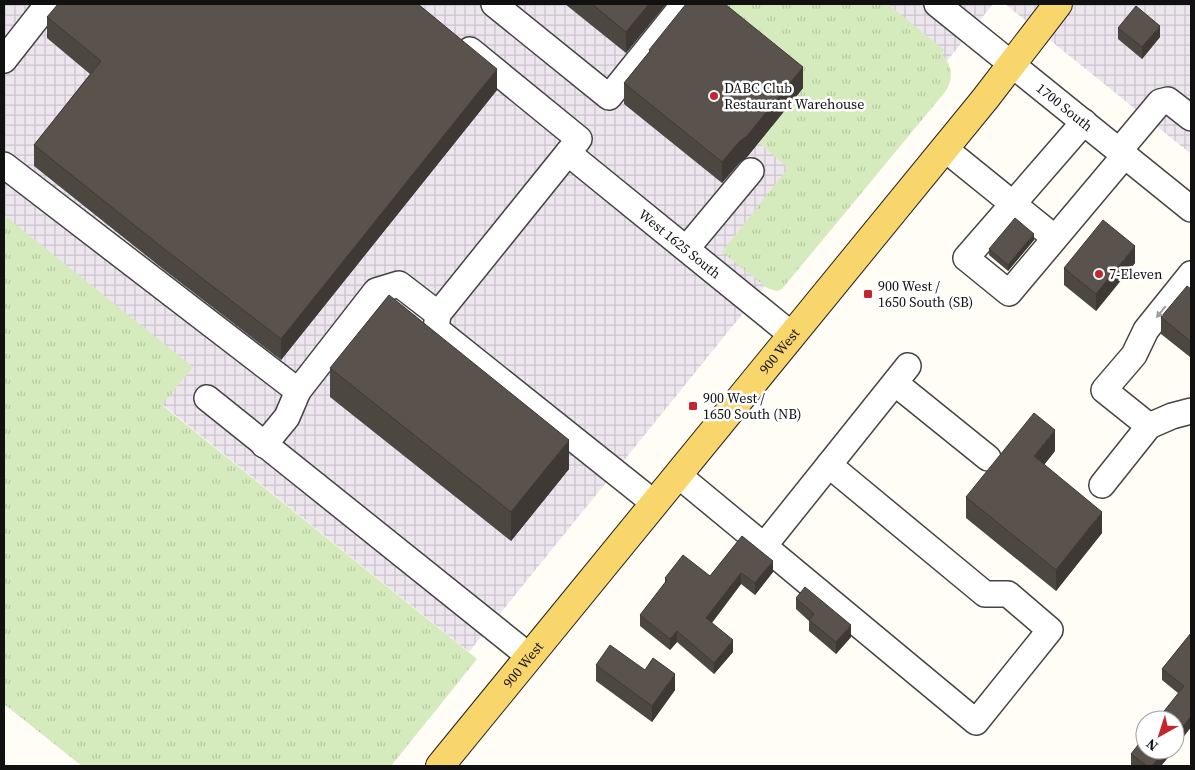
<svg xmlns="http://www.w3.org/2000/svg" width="1195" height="770" font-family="'Source Serif 4',serif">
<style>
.industrial{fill:url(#industrial-grid)}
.grass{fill:url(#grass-tufts)}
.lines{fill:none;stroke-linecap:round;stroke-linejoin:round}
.minor-casing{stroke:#444;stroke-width:28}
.major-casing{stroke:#222;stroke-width:30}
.minor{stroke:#fff;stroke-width:25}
.major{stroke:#f9d66b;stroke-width:28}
.wall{fill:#4d4742}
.shaded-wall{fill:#3f3936}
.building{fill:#5a524d;stroke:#3f3936}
.oneway{fill:#a0a0a0}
.poi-dot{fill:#c4262e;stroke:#fff;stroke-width:2}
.labels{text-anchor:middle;stroke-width:5;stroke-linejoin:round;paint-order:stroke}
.poi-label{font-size:14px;fill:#111;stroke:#fff;text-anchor:start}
.street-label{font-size:14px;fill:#111;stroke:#fff}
</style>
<defs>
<pattern id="industrial-grid" width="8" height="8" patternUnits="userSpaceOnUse" patternTransform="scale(1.25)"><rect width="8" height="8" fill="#eee6ef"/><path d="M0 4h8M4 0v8" fill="none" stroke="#cbc4cc"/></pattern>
<pattern id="grass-tufts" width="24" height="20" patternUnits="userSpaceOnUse" patternTransform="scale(1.25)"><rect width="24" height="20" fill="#d5ebbd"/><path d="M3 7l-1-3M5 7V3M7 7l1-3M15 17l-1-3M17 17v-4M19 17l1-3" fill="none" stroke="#b6c8a1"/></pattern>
</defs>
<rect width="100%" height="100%" fill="#fffdf5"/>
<!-- industrial -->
<path class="industrial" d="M4 4H993L469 652 163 405 4 603Z
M1005 4H1191V154Z"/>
<!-- grass -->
<path class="grass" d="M704 4H888L944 50 941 54C953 64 954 79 945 92L782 289 777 291 767 288 722 252 788 168 759 143 803 88 702 7Z
M4 215 193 367 162 405 477 659 391 766H82L4 704Z"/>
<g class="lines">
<!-- minor casing -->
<g class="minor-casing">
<g id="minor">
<path d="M494 4 609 97 684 4"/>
<path id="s1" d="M937 4 1191 209"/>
<path d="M470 50 579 139 438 314 436 329 654 503"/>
<path d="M4 60 48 4"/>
<path d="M1084 122 966 258 1009 293 1125 155"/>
<path d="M945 149 1055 238"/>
<path d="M1119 151 1160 102 1168 100 1191 118"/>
<path id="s2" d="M568 153 792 335"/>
<path d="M4 165 298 391 376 291 399 284 438 314"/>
<path d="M687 248 751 171"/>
<path d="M895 383 988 458"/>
<path d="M207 398 529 656"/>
<path d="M1149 426 1104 390 1134 355 1146 330 1191 274"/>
<path d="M264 445 287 417 298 391"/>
<path d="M678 475 764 546 908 366"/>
<path d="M1102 485 1149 426 1172 416 1191 411"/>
<path d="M764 546 976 722 1050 630 1008 594H985L829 465"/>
</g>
</g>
<!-- major casing -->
<g class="major-casing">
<g id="major">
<path id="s3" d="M440 766 985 99 1058 4"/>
</g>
</g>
<!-- minor -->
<use href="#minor" class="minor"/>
<!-- major -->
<use href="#major" class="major"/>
</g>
<!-- wall -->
<path class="wall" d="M565 4H666L626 53Z
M47 17 497 90 281 360 163 269 34 166V145L90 74 47 38Z
M1118 28 1160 37 1142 59 1118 39Z
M649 50 803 88 747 157 740 162 722 183 624 104V83L649 52Z
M1034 240 1008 271 989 255V249Z
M1135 263 1096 311 1064 285V268Z
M1191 289 1190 357 1161 334V317Z
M330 368 569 469 511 541 330 397Z
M1055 451 1044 465 1102 533 1056 591 966 518V497Z
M742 536 773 572 755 595 741 584 712 623 733 652 714 674 677 642 670 650 640 626V615L665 584V578L710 576Z
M796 598 851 637 836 654 809 631V621L796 609Z
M1191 633V727L1175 748 1178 693 1162 680V669Z
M596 665 645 670 675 690 652 722 596 681Z
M1145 750H1174L1161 766H1132L1131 765V754Z"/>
<!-- shaded-wall -->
<path class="shaded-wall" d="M649 4H666L626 53V32Z
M1160 26V37L1142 59V47Z
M803 67V88L747 157 740 162 722 183V162Z
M497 69V90L281 360V339Z
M1034 234V240L1008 271V265Z
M1135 246V263L1096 311V294Z
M1191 340V356L1190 357V341Z
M1055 430V451L1034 477V456Z
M569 440V469L511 541V512Z
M1102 512V533L1056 591V570Z
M773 561V572L755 595V583Z
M741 573V584L706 630V618Z
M851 625V637L836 654V642Z
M677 631V642L670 650V639Z
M733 640V652L714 674V663Z
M675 674V690L652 722V706Z
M1191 716V727L1175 748V737Z
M1165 750H1174L1161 766H1152Z"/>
<!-- building -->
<path class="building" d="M58 4H418L497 69 281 339 163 248 34 145 101 61 47 17Z
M592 4H649L626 32Z
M686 4H725L803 67 747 136 740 141 722 162 624 83 650 51 649 50Z
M1136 6 1160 26 1142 47 1118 28Z
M1015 218 1034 234 1008 265 989 249Z
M1103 220 1135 246 1096 294 1064 268Z
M1187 286 1191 289V340L1190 341 1161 317Z
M389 295 569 440 511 512 330 368Z
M1034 413 1055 430 1034 456 1102 512 1056 570 966 497Z
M742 536 773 561 755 583 741 573 706 618 733 640 714 663 677 631 670 639 640 615 667 580 665 578 683 555 710 576Z
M805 587 851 625 836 642 809 620 814 614 796 598Z
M1191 633V716L1175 737V720H1157L1184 686 1162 669Z
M610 645 645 670 653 658 675 674 652 706 596 665Z
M1145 736V750H1165L1152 766H1147L1131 754Z"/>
<!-- one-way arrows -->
<defs><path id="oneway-solid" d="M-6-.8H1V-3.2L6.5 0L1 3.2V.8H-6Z" transform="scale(1.25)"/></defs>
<use class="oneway" href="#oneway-solid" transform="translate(1161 312) rotate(129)"/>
<!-- markers -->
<g class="poi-dot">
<circle cx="714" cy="96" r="5"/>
<circle cx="1099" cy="274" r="5"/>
<rect x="863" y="289" width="10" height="10" rx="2.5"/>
<rect x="688" y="401" width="10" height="10" rx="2.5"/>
</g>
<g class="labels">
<!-- poi labels -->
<g class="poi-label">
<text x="724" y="93">DABC Club<tspan x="724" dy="16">Restaurant Warehouse</tspan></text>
<text x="1109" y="279">7-Eleven</text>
<text x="878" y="291">900 West /<tspan x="878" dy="16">1650 South (SB)</tspan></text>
<text x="703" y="403">900 West /<tspan x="703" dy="16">1650 South (NB)</tspan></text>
</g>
<!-- street labels -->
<g class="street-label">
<text dy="5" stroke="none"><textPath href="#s1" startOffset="164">1700 South</textPath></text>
<text dy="5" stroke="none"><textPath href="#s2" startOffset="144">West 1625 South</textPath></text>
<text dy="5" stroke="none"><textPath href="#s3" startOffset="536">900 West</textPath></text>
<text dy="5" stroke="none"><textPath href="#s3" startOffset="131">900 West</textPath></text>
</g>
</g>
<!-- border -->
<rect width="1195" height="770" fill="none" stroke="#111111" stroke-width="10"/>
<!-- north arrow -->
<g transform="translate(1160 735) rotate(219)"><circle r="24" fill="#ffffff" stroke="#a0a0a0"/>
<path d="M0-4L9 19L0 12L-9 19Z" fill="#c4262e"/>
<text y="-8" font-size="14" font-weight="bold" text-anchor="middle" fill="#111111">N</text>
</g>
</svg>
